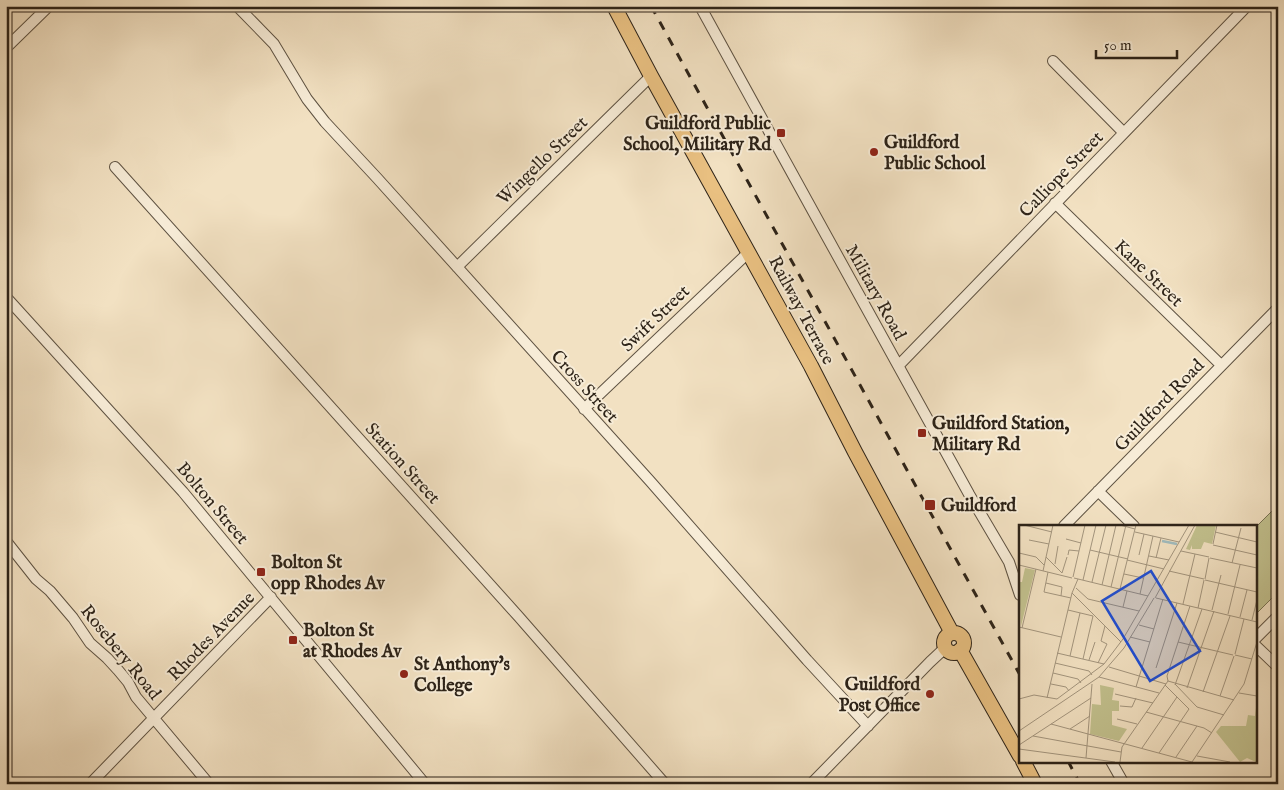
<svg xmlns="http://www.w3.org/2000/svg" width="1284" height="790" font-family="'IM FELL English',serif">
<style>
.green{fill:#c2c18e;stroke:#787253}
.lines{fill:none;stroke-linecap:round;stroke-linejoin:round}
.minor-casing{stroke:#5e5242;stroke-width:12}
.major-casing{stroke:#2d2318;stroke-width:16}
.minor{stroke:#f7ecd7;stroke-width:10}
.major{stroke:#e9c081;stroke-width:14}
.rail{stroke:#2d2318;stroke-width:3;stroke-dasharray:9 9;stroke-linecap:butt}
.poi-dot{fill:#8f2418;stroke:#f7ecd7;stroke-width:2}
.labels{text-anchor:middle;stroke-width:4;stroke-linejoin:round;paint-order:stroke}
.poi-label{font-size:18px;font-weight:bold;fill:#2d2318;stroke:#f7ecd7;text-anchor:start}
.street-label{font-size:18px;fill:#2d2318;stroke:#f7ecd7}
.inset-river{fill:none;stroke:#a0bbbe;stroke-width:2.5}
.inset-road{fill:none;stroke:#a3957e;stroke-width:1}
.view{fill:#1d4ed8;fill-opacity:0.15;stroke:#1d4ed8;stroke-width:2.5}
.inset-edge{fill:none;stroke:#2d2318;stroke-width:2.5}
</style>
<rect width="100%" height="100%" fill="#f2e1c2"/>
<filter id="stains"><feTurbulence type="fractalNoise" baseFrequency=".004" numOctaves="4"/><feColorMatrix values="0 0 0 0 .2 0 0 0 0 .09 0 0 0 0 .02 0 0 0 .5 -.17"/></filter>
<radialGradient id="worn" r=".72"><stop offset=".6" stop-color="#630" stop-opacity="0"/><stop offset="1" stop-color="#630" stop-opacity=".3"/></radialGradient>
<!-- green -->
<path class="green" d="M1278 505V592L1255 615V528Z"/>
<g class="lines">
<!-- minor casing -->
<g class="minor-casing">
<path id="minor" d="M237 6 274 44 307 99 325 122 377 178 650 481 807 660 868 726
M700 6 826 235 969 494 1009 562 1020 595
M6 48 49 6
M1053 61 1124 133
M115 167 519 617 665 784
M1055 203 1221 365
M457 267 651 76
M6 297 183 492 425 784
M899 365 1247 6
M584 409 749 252
M1098 491 1134 526
M1064 526 1278 308
M6 541 36 579 50 591 73 618 90 643 107 658 118 670 128 682 136 697 209 784
M1255 639 1278 616
M1255 645 1278 667
M1111 761 1124 784
M90 784 271 597
M811 784 930 662 945 648"/>
</g>
<!-- major casing -->
<g class="major-casing">
<path id="major" d="M614 6 651 76 811 366 855 452 952 633
M944 643a10 10 0 1 1 20 0a10 10 0 1 1-20 0Z
M960 650 1020 756
M1023 761 1035 784"/>
</g>
<!-- minor -->
<use href="#minor" class="minor"/>
<!-- major -->
<use href="#major" class="major"/>
<!-- rail -->
<path class="rail" d="M651 6 1020 675
M1068 761 1080 784"/>
</g>
<!-- markers -->
<g class="poi-dot">
<rect x="776" y="128" width="10" height="10" rx="2.5"/>
<circle cx="874" cy="152" r="5"/>
<rect x="917" y="428" width="10" height="10" rx="2.5"/>
<rect x="924" y="499" width="12" height="12" rx="2.5"/>
<rect x="256" y="567" width="10" height="10" rx="2.5"/>
<rect x="288" y="635" width="10" height="10" rx="2.5"/>
<circle cx="404" cy="674" r="5"/>
<circle cx="930" cy="694" r="5"/>
</g>
<g class="labels">
<!-- poi labels -->
<g class="poi-label">
<text x="771" y="129" text-anchor="end">Guildford Public<tspan x="771" dy="21">School, Military Rd</tspan></text>
<text x="884" y="148">Guildford<tspan x="884" dy="21">Public School</tspan></text>
<text x="932" y="429">Guildford Station,<tspan x="932" dy="21">Military Rd</tspan></text>
<text x="941" y="511">Guildford</text>
<text x="271" y="568">Bolton St<tspan x="271" dy="21">opp Rhodes Av</tspan></text>
<text x="303" y="636">Bolton St<tspan x="303" dy="21">at Rhodes Av</tspan></text>
<text x="414" y="670">St Anthony's<tspan x="414" dy="21">College</tspan></text>
<text x="920" y="690" text-anchor="end">Guildford<tspan x="920" dy="21">Post Office</tspan></text>
</g>
<!-- street labels -->
<g class="street-label">
<text transform="translate(542 160) rotate(-44)" y="6">Wingello Street</text>
<text transform="translate(1061 174) rotate(-46)" y="6">Calliope Street</text>
<text transform="translate(1149 273) rotate(44)" y="6">Kane Street</text>
<text transform="translate(876 292) rotate(61)" y="6">Military Road</text>
<text transform="translate(802 310) rotate(62)" y="6">Railway Terrace</text>
<text transform="translate(655 318) rotate(-44)" y="6">Swift Street</text>
<text transform="translate(585 386) rotate(48)" y="6">Cross Street</text>
<text transform="translate(1159 405) rotate(-46)" y="6">Guildford Road</text>
<text transform="translate(403 463) rotate(48)" y="6">Station Street</text>
<text transform="translate(213 503) rotate(50)" y="6">Bolton Street</text>
<text transform="translate(211 636) rotate(-46)" y="6">Rhodes Avenue</text>
<text transform="translate(121 652) rotate(51)" y="6">Rosebery Road</text>
</g>
</g>
<!-- overview -->
<g transform="translate(1019 525)">
<rect width="238" height="238" fill="#f2e1c2"/>
<path d="M178 0H197L193 19 185 17 182 24H173V20L171 25 167 24ZM6 43 16 45 2 101 0 57H3ZM81 160 95 163 93 175 100 176V186H93V200L108 204 100 216 71 209 73 179 82 180ZM237 183V237L228 233 221 237 197 207 202 201H227L229 190 236 191Z" fill="#c2c18e"/>
<path class="inset-river" d="M143 16 158 19"/>
<path class="inset-road" d="M5 0 33 7M101 0 116 4M116 7 160 17M196 7 238 17M47 14 62 18M10 15 30 19M194 19 198 0M194 20 238 30M71 25 109 34M162 26 190 32M0 28 17 32 25 40M49 30 50 25 60 26M120 30 125 9M130 31 150 35M27 32 43 48 48 32M137 33 142 13M191 33 238 43M108 35 145 44M213 38 222 3M36 39 39 21M0 40 53 53M24 46 34 0M150 46 185 54M29 47 25 67 52 73M105 49 124 53M54 52 66 0M55 53 129 71M186 54 190 33M64 55 77 0M186 55 238 67M73 57 87 0M27 58 43 62 42 71M83 60 97 0M92 62 107 0M57 63 69 74 120 86M101 64 117 0M53 68 102 117M121 69 134 11M136 73 176 0M137 73 238 97M164 79 176 29M104 82 108 66M179 83 185 55M49 85 74 91M193 85 202 50M209 89 221 40M221 92 228 65M233 95 238 75M120 100 135 104M0 102 42 112M3 103 17 44M111 112 131 117M159 117 214 130M38 128 85 139M216 129 225 94M216 130 233 134M51 131 61 88M64 134 74 91M70 135 76 117M36 138 70 146 73 150M79 138 88 119 82 116 86 101M90 142 147 159M137 143 158 78M34 148 59 154 62 158M80 152 140 168M149 156 148 151 171 81M149 156 215 175M32 159 47 162 50 166M156 159 178 182 205 190M156 160 183 84M117 162 144 74M168 163 195 86M184 167 211 91M220 168 238 171M96 169 134 178M201 171 215 131M28 173 53 68 59 54M0 174 15 170 38 174 85 139 104 114 170 0M101 181 113 182 117 173M127 187 185 203 193 208M98 194 118 199M32 199 173 237M51 204 71 191M0 206 80 152 105 123 135 73M14 211 102 227M0 220 72 173M103 222 149 156M123 223 158 172M0 224 96 237M140 228 170 184 146 160M178 231 211 237M157 232 178 201M67 233 73 159M101 237 103 222M173 237 225 159 238 117"/>
<path class="view" d="M132 46 181 126 131 156 83 76Z"/>
<rect width="238" height="238" class="inset-edge"/>
</g>
<!-- margin -->
<rect width="1284" height="790" fill="none" stroke="#f2e1c2" stroke-width="25"/>
<rect x="8" y="8" width="1269" height="775" fill="none" stroke="#2d2318" stroke-width="2.5"/>
<rect x="12" y="12" width="1259" height="765" fill="none" stroke="#2d2318"/>
<!-- scale -->
<path d="M1096 50v8h81v-8" fill="none" stroke="#2d2318" stroke-width="2.5"/>
<text x="1104" y="50" font-size="15" fill="#2d2318" stroke="#f7ecd7" stroke-width="4" paint-order="stroke">50 m</text>
<rect width="100%" height="100%" filter="url(#stains)"/>
<rect width="100%" height="100%" fill="url(#worn)"/>
</svg>
